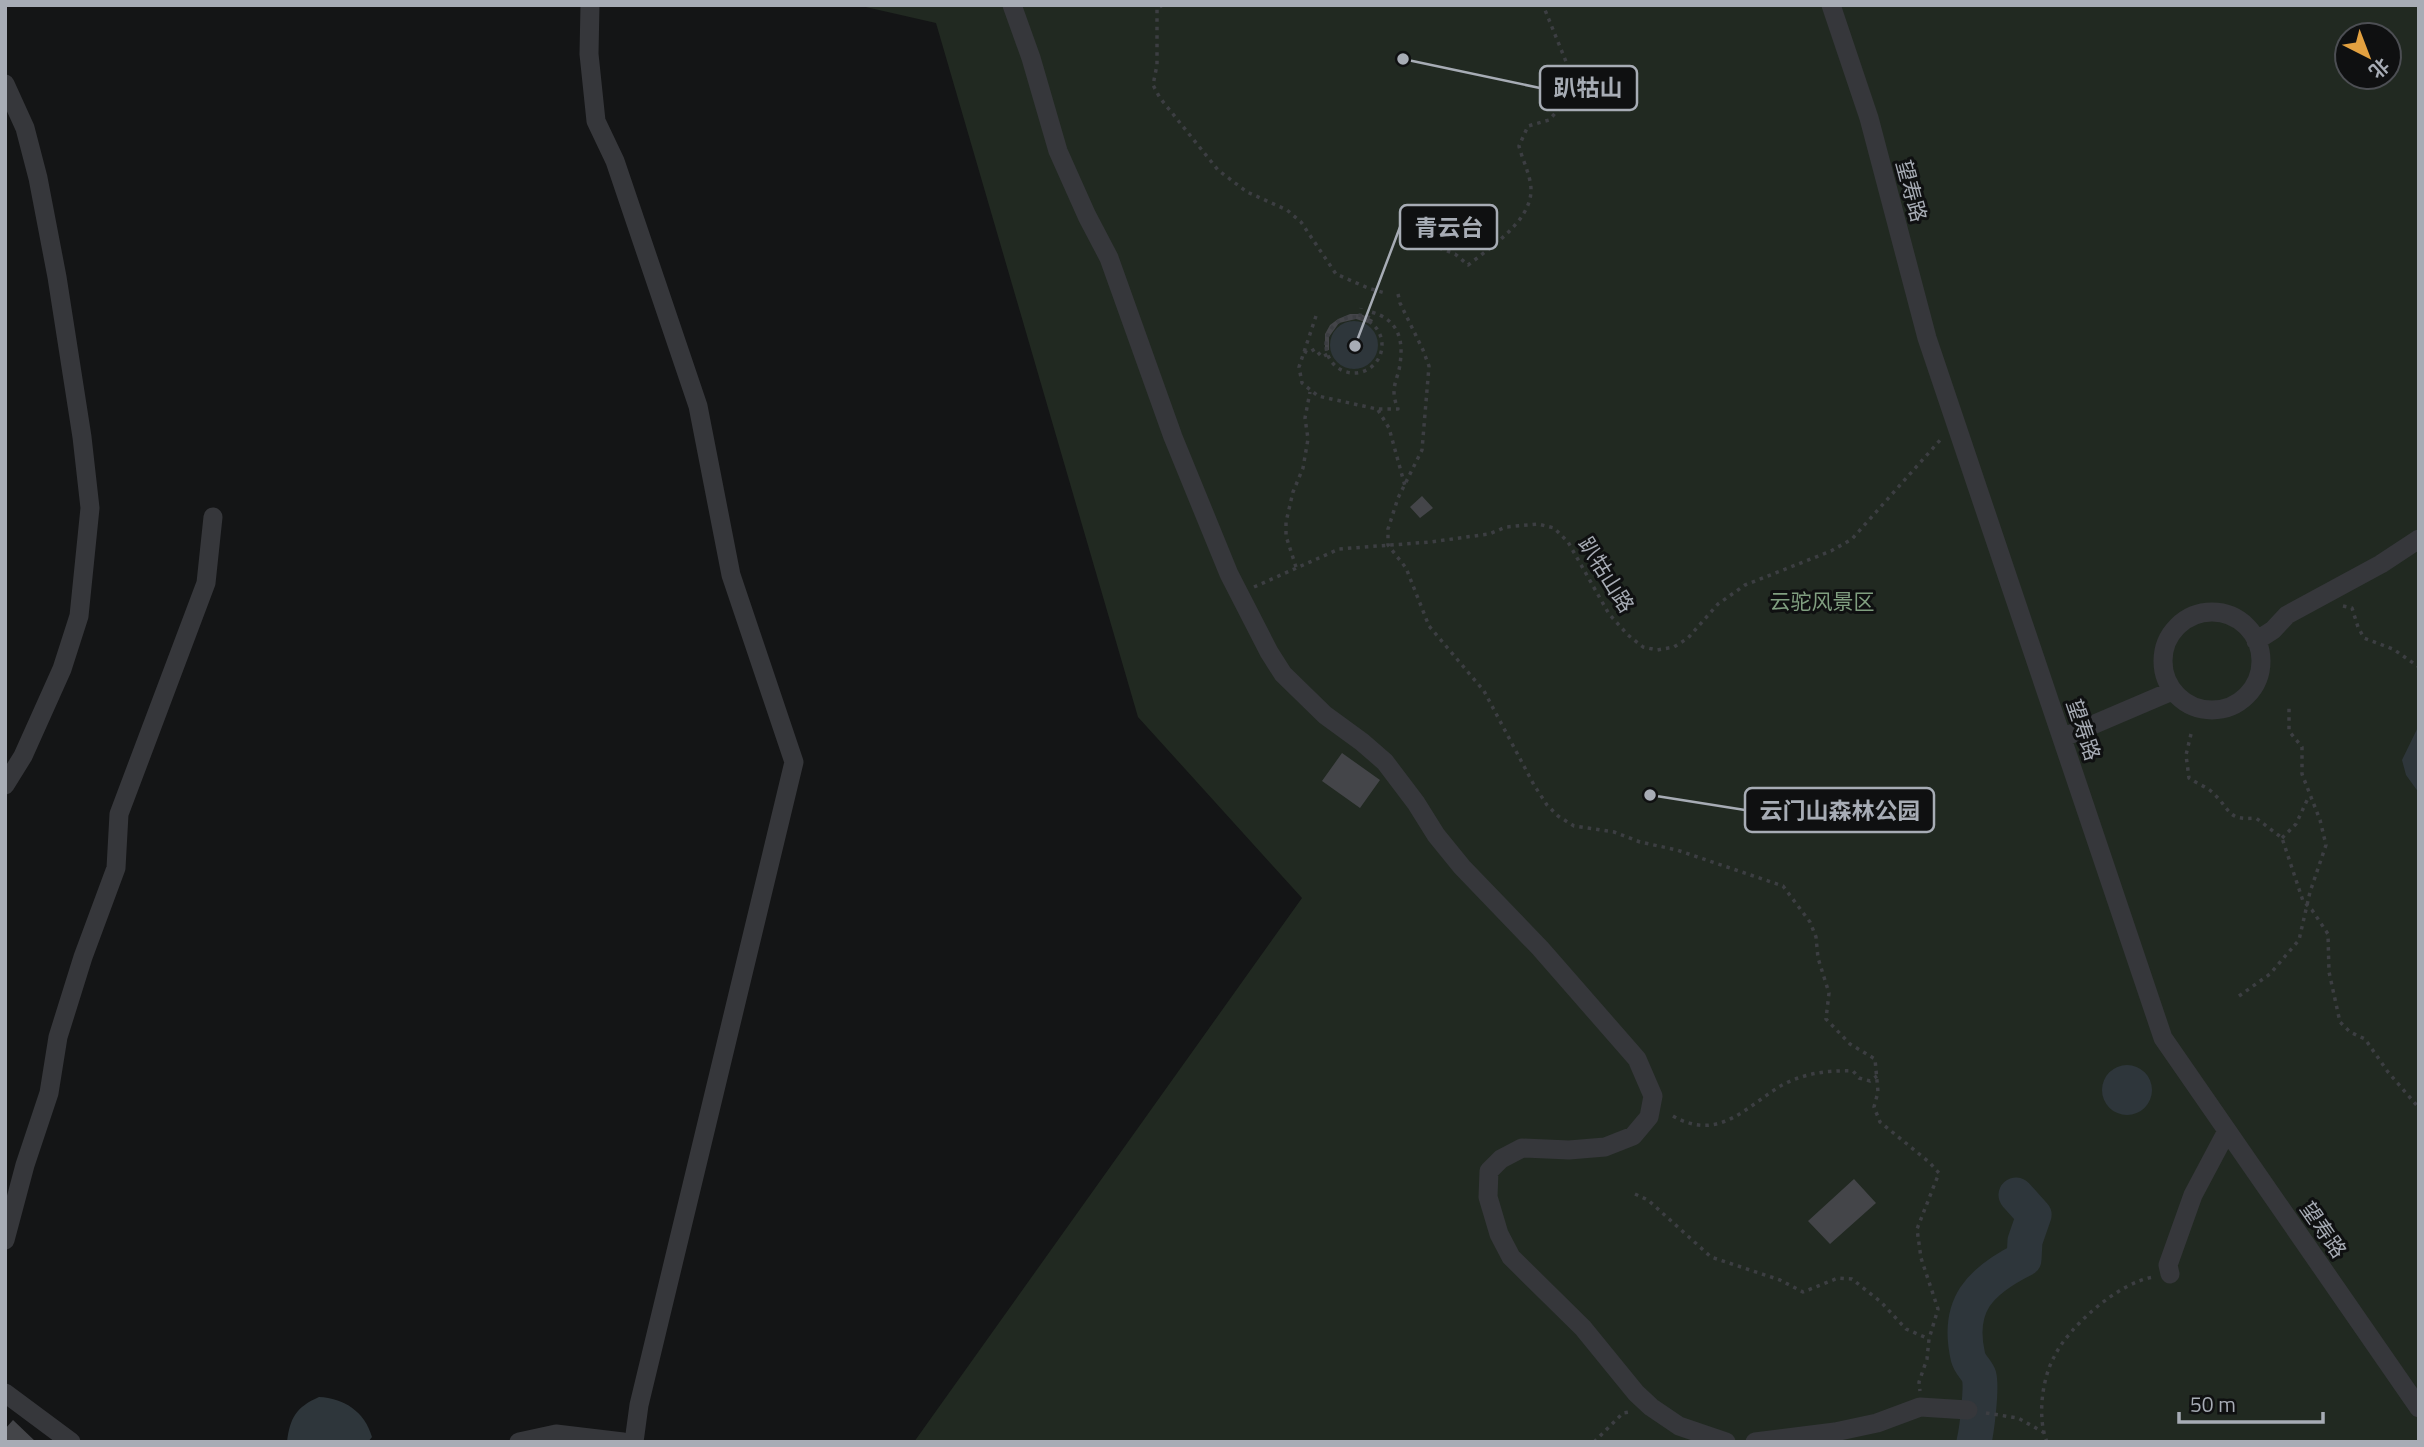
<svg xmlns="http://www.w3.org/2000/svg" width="2424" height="1447" font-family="'Titillium Web','Noto Sans SC',sans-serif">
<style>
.green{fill:#212921;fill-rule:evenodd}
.water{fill:#2e363b}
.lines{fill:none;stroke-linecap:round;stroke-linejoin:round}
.river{stroke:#2e363b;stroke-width:35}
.building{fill:#444549}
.path{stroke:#3c3e42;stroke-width:3.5;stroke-dasharray:3.5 5;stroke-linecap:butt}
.minor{stroke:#36373b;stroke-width:19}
.labels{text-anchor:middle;stroke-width:6;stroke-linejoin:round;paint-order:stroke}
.street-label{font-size:21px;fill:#a7acb5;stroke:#0f1011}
.park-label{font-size:21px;fill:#809f80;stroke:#0f1011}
.leader{fill:none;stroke:#a7acb5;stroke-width:2.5}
.callout-dot{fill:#a7acb5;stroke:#0f1011;stroke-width:2.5}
.callout{fill:#0f1011;stroke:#a7acb5;stroke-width:2.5}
.callout-label{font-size:23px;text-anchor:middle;font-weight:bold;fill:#a7acb5}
</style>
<rect width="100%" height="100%" fill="#141516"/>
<!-- green -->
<path class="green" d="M857 5H2419V1442H914L1302 898 1138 717 936 23ZM2347 35H2389V77H2347Z"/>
<!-- water -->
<path class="water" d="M1330 345a24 24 0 1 1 48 0a24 24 0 1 1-48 0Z
M2419 725V793L2406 775 2402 760Z
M2102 1090a25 25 0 1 1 50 0a25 25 0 1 1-50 0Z
M319 1397C344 1398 365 1412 372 1437L368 1442H287C290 1418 296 1407 319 1397Z"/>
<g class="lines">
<!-- river -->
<path class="river" d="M1974 1442C1977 1429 1982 1387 1979 1376 1977 1370 1970 1365 1968 1357 1956 1305 1980 1281 2024 1259L2025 1241 2034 1215 2016 1195"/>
</g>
<!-- building -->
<path class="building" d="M1350 314H1361L1373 320 1371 324 1356 319 1339 323 1329 337V350L1325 351V334L1330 325 1338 319Z
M1422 496 1433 508 1420 518 1410 507Z
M1342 753 1380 780 1360 808 1322 781Z
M1854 1179 1876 1203 1830 1244 1808 1221Z
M13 1420 36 1442H5V1429Z"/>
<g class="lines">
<!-- path -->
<path class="path" d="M1163 5 1157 8V65L1153 85 1160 98 1218 170 1247 192 1287 210 1301 222 1336 274 1368 288 1385 293
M1439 248 1455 254 1468 265C1491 247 1531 221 1531 190 1531 176 1522 159 1519 146L1528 126 1549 120 1560 108 1566 86 1567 64 1543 5
M1398 294 1400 303 1423 350 1429 366 1422 450 1398 498 1388 529V545L1406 568 1429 626 1484 691 1534 785 1547 805 1558 816 1574 826 1614 832 1640 842 1677 850 1783 886 1810 922 1816 937 1818 958 1829 993 1826 1019 1850 1044 1875 1059 1878 1092 1874 1107 1880 1122 1929 1162 1939 1173 1917 1229 1921 1258 1938 1309 1929 1339 1927 1359 1919 1382 1920 1391
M1316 316 1299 367 1302 383 1318 396 1377 409H1398C1396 404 1394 398 1394 392 1394 382 1399 374 1400 364 1404 338 1397 319 1371 312L1367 319
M1326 345a28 28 0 1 1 56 0a28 28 0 1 1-56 0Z
M1360 317 1361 308
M1304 351 1308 353 1315 349 1322 357 1328 354
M1378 410 1389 428 1405 486
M1296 567 1286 536V522L1293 492 1303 468 1308 439 1305 418 1310 392
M1254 587 1339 549 1430 542 1489 534 1506 527 1538 524 1554 528 1568 542 1609 614 1628 635 1643 647 1657 650 1674 647 1688 638 1718 604 1745 585 1831 551 1852 539 1942 438
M2343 606 2352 608 2358 627 2364 638 2393 649 2419 667
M2191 734 2186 755 2189 778C2197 784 2208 787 2214 794 2231 810 2227 821 2256 818L2282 838 2303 901 2312 910 2328 934 2329 972 2340 1022 2350 1032 2365 1039 2388 1072 2419 1108
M2282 838 2296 824 2309 796
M2239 996 2270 974 2299 940 2310 892 2326 845 2320 820 2302 774V747L2289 731V707
M1673 1116C1720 1143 1747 1105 1784 1084 1806 1073 1829 1070 1853 1071L1859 1078 1870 1081 1877 1076
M1635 1194 1648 1200 1711 1257 1780 1280 1803 1292 1838 1278 1852 1279 1881 1302 1906 1329 1929 1339
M1986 1413 2018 1418 2043 1432
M1594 1442 1623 1413 1629 1412
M2047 1442C2037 1418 2042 1379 2054 1357 2069 1326 2119 1282 2154 1277"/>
<!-- minor -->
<path class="minor" d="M590 5 589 54 596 121 615 161 698 406 731 575 794 762 639 1405 634 1442
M1012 5 1031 58 1058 151 1087 216 1109 258 1173 437 1229 574 1269 652 1283 674 1325 715 1362 742 1385 762 1416 803 1436 835 1462 867 1540 948 1637 1059 1653 1096 1649 1117 1633 1136 1605 1147 1569 1150 1522 1148 1501 1159 1489 1171 1488 1197 1499 1234 1511 1257 1583 1328 1636 1393 1651 1407 1679 1426 1726 1442
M1831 5 1869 118 1927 338 2163 1038 2419 1408
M5 84 25 128 38 178 57 277 82 437 90 508 79 616 62 669 23 756 5 785
M2163 661a49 49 0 1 1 98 0a49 49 0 1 1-98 0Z
M2256 641 2273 630 2287 615 2381 564 2419 539
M2062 738 2172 691
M5 1240 25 1165 49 1093 58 1037 83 957 116 868 119 814 206 583 213 517
M2170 1274 2168 1265 2193 1195 2227 1131
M5 1393 71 1442
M519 1442 556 1434 623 1442
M1755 1442 1835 1432 1877 1423 1920 1407 1968 1410"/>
</g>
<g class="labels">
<!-- street labels -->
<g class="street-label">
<text transform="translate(1911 191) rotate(75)" y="7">望寿路</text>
<text transform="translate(1606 575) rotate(58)" y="7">趴牯山路</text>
<text transform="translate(2083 730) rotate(71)" y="7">望寿路</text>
<text transform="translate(2323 1230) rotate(55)" y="7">望寿路</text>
</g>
<!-- park labels -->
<g class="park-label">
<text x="1822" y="609">云驼风景区</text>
</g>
</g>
<!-- callouts -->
<path class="leader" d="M1403 59L1540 88M1355 346L1400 227M1650 795L1745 810"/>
<g class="callout-dot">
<circle cx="1403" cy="59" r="7"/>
<circle cx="1355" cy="346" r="7"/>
<circle cx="1650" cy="795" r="7"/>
</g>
<g class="callout">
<rect x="1540" y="66" width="97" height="44" rx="7"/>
<rect x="1400" y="205" width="97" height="44" rx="7"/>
<rect x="1745" y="788" width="189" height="44" rx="7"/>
</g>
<g class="callout-label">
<text x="1588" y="96">趴牯山</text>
<text x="1449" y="236">青云台</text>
<text x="1840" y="819">云门山森林公园</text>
</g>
<!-- border -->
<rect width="2424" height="1447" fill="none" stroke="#a7acb5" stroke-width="14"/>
<!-- north arrow -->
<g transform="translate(2368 56) rotate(138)"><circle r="33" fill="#0f1011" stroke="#4c4e53" stroke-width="2"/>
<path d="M0-5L12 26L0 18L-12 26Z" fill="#e3a140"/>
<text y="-10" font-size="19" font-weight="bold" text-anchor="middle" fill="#a7acb5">北</text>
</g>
<!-- scale -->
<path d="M2179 1412v10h144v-10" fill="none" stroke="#a7acb5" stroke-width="3.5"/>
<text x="2190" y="1412" font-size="21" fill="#a7acb5" stroke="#0f1011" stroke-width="5" paint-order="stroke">50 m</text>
</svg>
